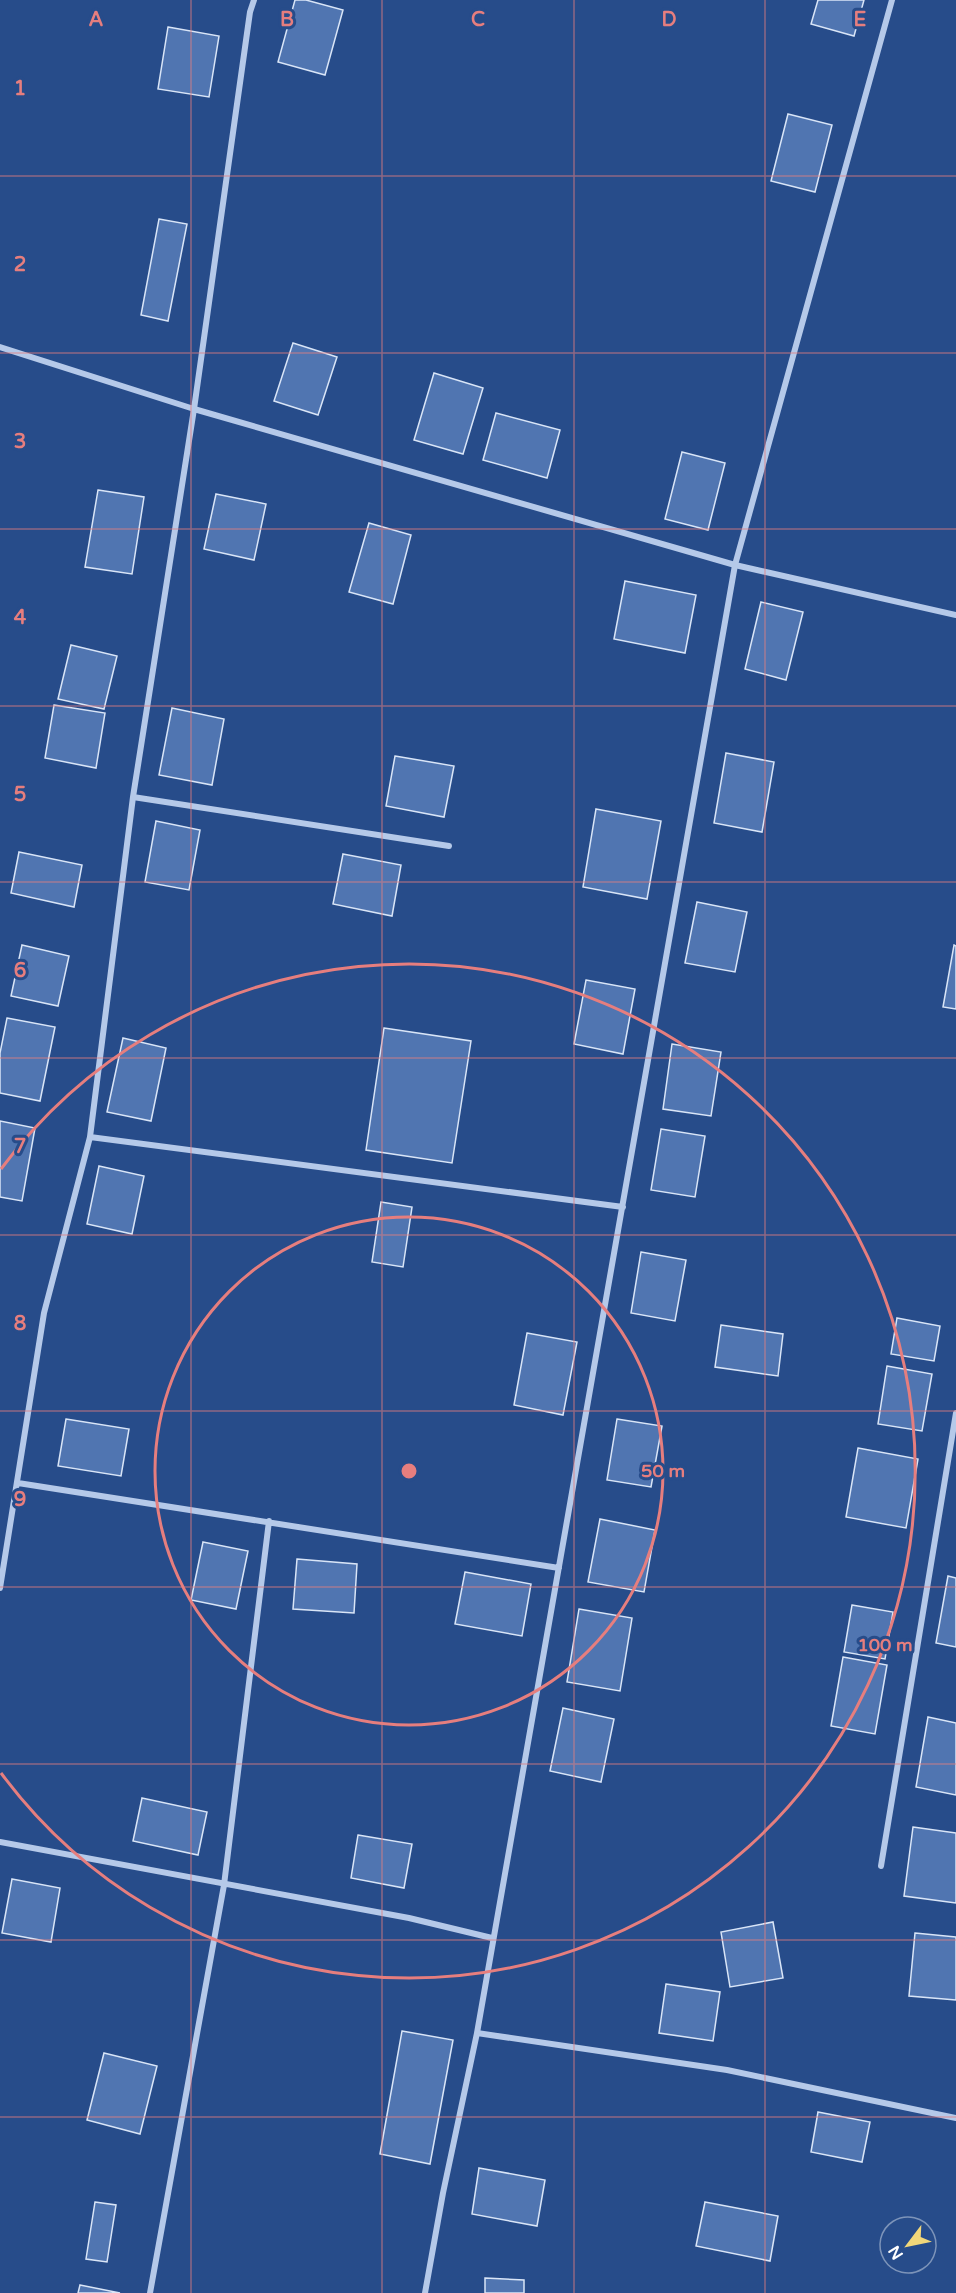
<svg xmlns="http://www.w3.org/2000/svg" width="956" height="2293" font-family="'Varela Round',sans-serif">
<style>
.building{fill:#5075b1;stroke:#d9e5f7;stroke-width:1.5}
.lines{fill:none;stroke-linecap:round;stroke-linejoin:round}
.street{stroke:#b5c9e9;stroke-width:6}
.grid{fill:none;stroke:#e67e7e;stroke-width:1.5;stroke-opacity:0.55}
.ring{fill:none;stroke:#e67e7e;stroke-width:3}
.grid-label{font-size:20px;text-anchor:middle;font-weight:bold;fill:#e67e7e;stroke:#274c8a;stroke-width:6;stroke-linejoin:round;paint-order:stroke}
.centre{fill:#e67e7e;stroke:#274c8a;stroke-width:3}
.ring-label{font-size:18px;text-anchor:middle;font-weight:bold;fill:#e67e7e;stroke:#274c8a;stroke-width:6;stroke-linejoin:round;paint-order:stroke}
</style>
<rect width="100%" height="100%" fill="#274c8a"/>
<!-- building -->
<path class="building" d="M295 0H306L343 10 325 75 278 62Z
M818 0H864L854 36 811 24Z
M168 27 219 36 209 97 158 89Z
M788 114 832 125 815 192 771 181Z
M159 219 187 224 168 321 141 315Z
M293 343 337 357 318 415 274 401Z
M434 373 483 388 463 454 414 440Z
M496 413 560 430 547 478 483 460Z
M682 452 725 463 708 530 665 519Z
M98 490 144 497 132 574 85 567Z
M216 494 266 504 254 560 204 549Z
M369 523 411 535 393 604 349 592Z
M625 581 696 595 685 653 614 639Z
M761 602 803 612 786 680 745 669Z
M71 645 117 656 104 709 58 699Z
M54 705 105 713 96 768 45 758Z
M172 708 224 719 212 785 159 775Z
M726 753 774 762 762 832 714 823Z
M395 756 454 766 444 817 386 806Z
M596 809 661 821 647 899 583 887Z
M156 821 200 830 189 890 145 882Z
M19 852 82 865 74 907 11 893Z
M343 854 401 865 392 916 333 904Z
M697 902 747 912 735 972 685 963Z
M22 945 69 956 58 1006 11 996Z
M954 945 956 946V1009L943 1007Z
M586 980 635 989 623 1054 574 1044Z
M7 1018 55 1027 40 1101 0 1093V1053Z
M384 1028 471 1041 452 1163 366 1150Z
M123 1038 166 1048 151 1121 107 1112Z
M672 1044 721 1052 711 1116 663 1109Z
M0 1121 35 1128 22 1201 0 1197Z
M661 1129 705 1136 695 1197 651 1190Z
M99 1166 144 1176 132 1234 87 1224Z
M381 1202 412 1207 403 1267 372 1262Z
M641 1252 686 1260 675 1321 631 1313Z
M897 1318 940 1326 934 1361 891 1354Z
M721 1325 783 1334 778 1376 715 1367Z
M527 1333 577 1342 563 1415 514 1405Z
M887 1366 932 1374 922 1431 878 1424Z
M66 1419 129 1429 121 1476 58 1466Z
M617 1419 662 1426 651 1487 607 1480Z
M858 1448 918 1459 906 1528 846 1517Z
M600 1519 655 1530 644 1592 588 1582Z
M203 1542 248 1551 236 1609 191 1600Z
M297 1559 357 1564 354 1613 293 1609Z
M465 1572 531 1584 522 1636 455 1624Z
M948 1576 956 1578V1647L936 1643Z
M852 1605 893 1612 885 1659 844 1652Z
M579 1609 632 1618 620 1691 567 1682Z
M843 1657 887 1665 875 1734 831 1726Z
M563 1708 614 1719 601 1782 550 1771Z
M928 1717 956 1723V1795L916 1787Z
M142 1798 207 1812 198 1855 133 1841Z
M913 1827 956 1833V1903L904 1896Z
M358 1835 412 1844 404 1888 351 1878Z
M12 1879 60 1888 51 1942 2 1933Z
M773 1922 783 1978 730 1987 721 1932Z
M915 1933 956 1937V2000L909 1996Z
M666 1984 720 1992 713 2041 659 2033Z
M402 2031 453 2040 430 2164 380 2154Z
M104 2053 157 2066 140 2134 87 2120Z
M818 2112 870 2122 862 2162 811 2152Z
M479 2168 545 2180 537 2226 472 2214Z
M95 2202 116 2205 107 2262 86 2259Z
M705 2202 778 2216 770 2261 696 2246Z
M485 2278 524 2280V2293H485Z
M80 2285 120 2293H78Z"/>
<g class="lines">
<!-- street -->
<path class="street" d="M0 347 194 409 735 565 956 615
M133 797 449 846
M90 1137 623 1207
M18 1483 559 1568
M0 1588 44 1313 90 1137 133 797 194 409 250 12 254 0
M0 1842 409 1918 492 1938
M881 1866 956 1413
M477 2033 727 2070 956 2118
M150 2293 224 1885 269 1521
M425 2293 443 2193 477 2033 735 565 892 0"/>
</g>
<!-- grid -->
<path class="grid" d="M191 0V2293M382 0V2293M574 0V2293M765 0V2293M0 176H956M0 353H956M0 529H956M0 706H956M0 882H956M0 1058H956M0 1235H956M0 1411H956M0 1587H956M0 1764H956M0 1940H956M0 2117H956"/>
<!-- distance rings -->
<g class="ring">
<circle cx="409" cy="1471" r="254"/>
<path d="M1 1169A507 507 0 1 1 1 1773"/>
</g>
<g class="grid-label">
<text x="96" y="26">A</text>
<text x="287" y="26">B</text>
<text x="478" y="26">C</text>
<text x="669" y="26">D</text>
<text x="860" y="26">E</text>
<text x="20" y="95">1</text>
<text x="20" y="271">2</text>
<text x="20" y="448">3</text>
<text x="20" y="624">4</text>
<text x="20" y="801">5</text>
<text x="20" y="977">6</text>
<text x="20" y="1153">7</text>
<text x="20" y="1330">8</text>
<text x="20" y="1506">9</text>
</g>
<circle cx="409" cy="1471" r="9" class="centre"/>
<g class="ring-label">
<text x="663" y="1477">50 m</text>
<text x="885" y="1651">100 m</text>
</g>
<!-- north arrow -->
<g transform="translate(908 2245) rotate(238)"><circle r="28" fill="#274c8a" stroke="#7d94b9" stroke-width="1.5"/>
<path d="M0-4.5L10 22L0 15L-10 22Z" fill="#f1d77a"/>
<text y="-9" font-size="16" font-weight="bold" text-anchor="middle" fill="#ffffff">N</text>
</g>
</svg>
